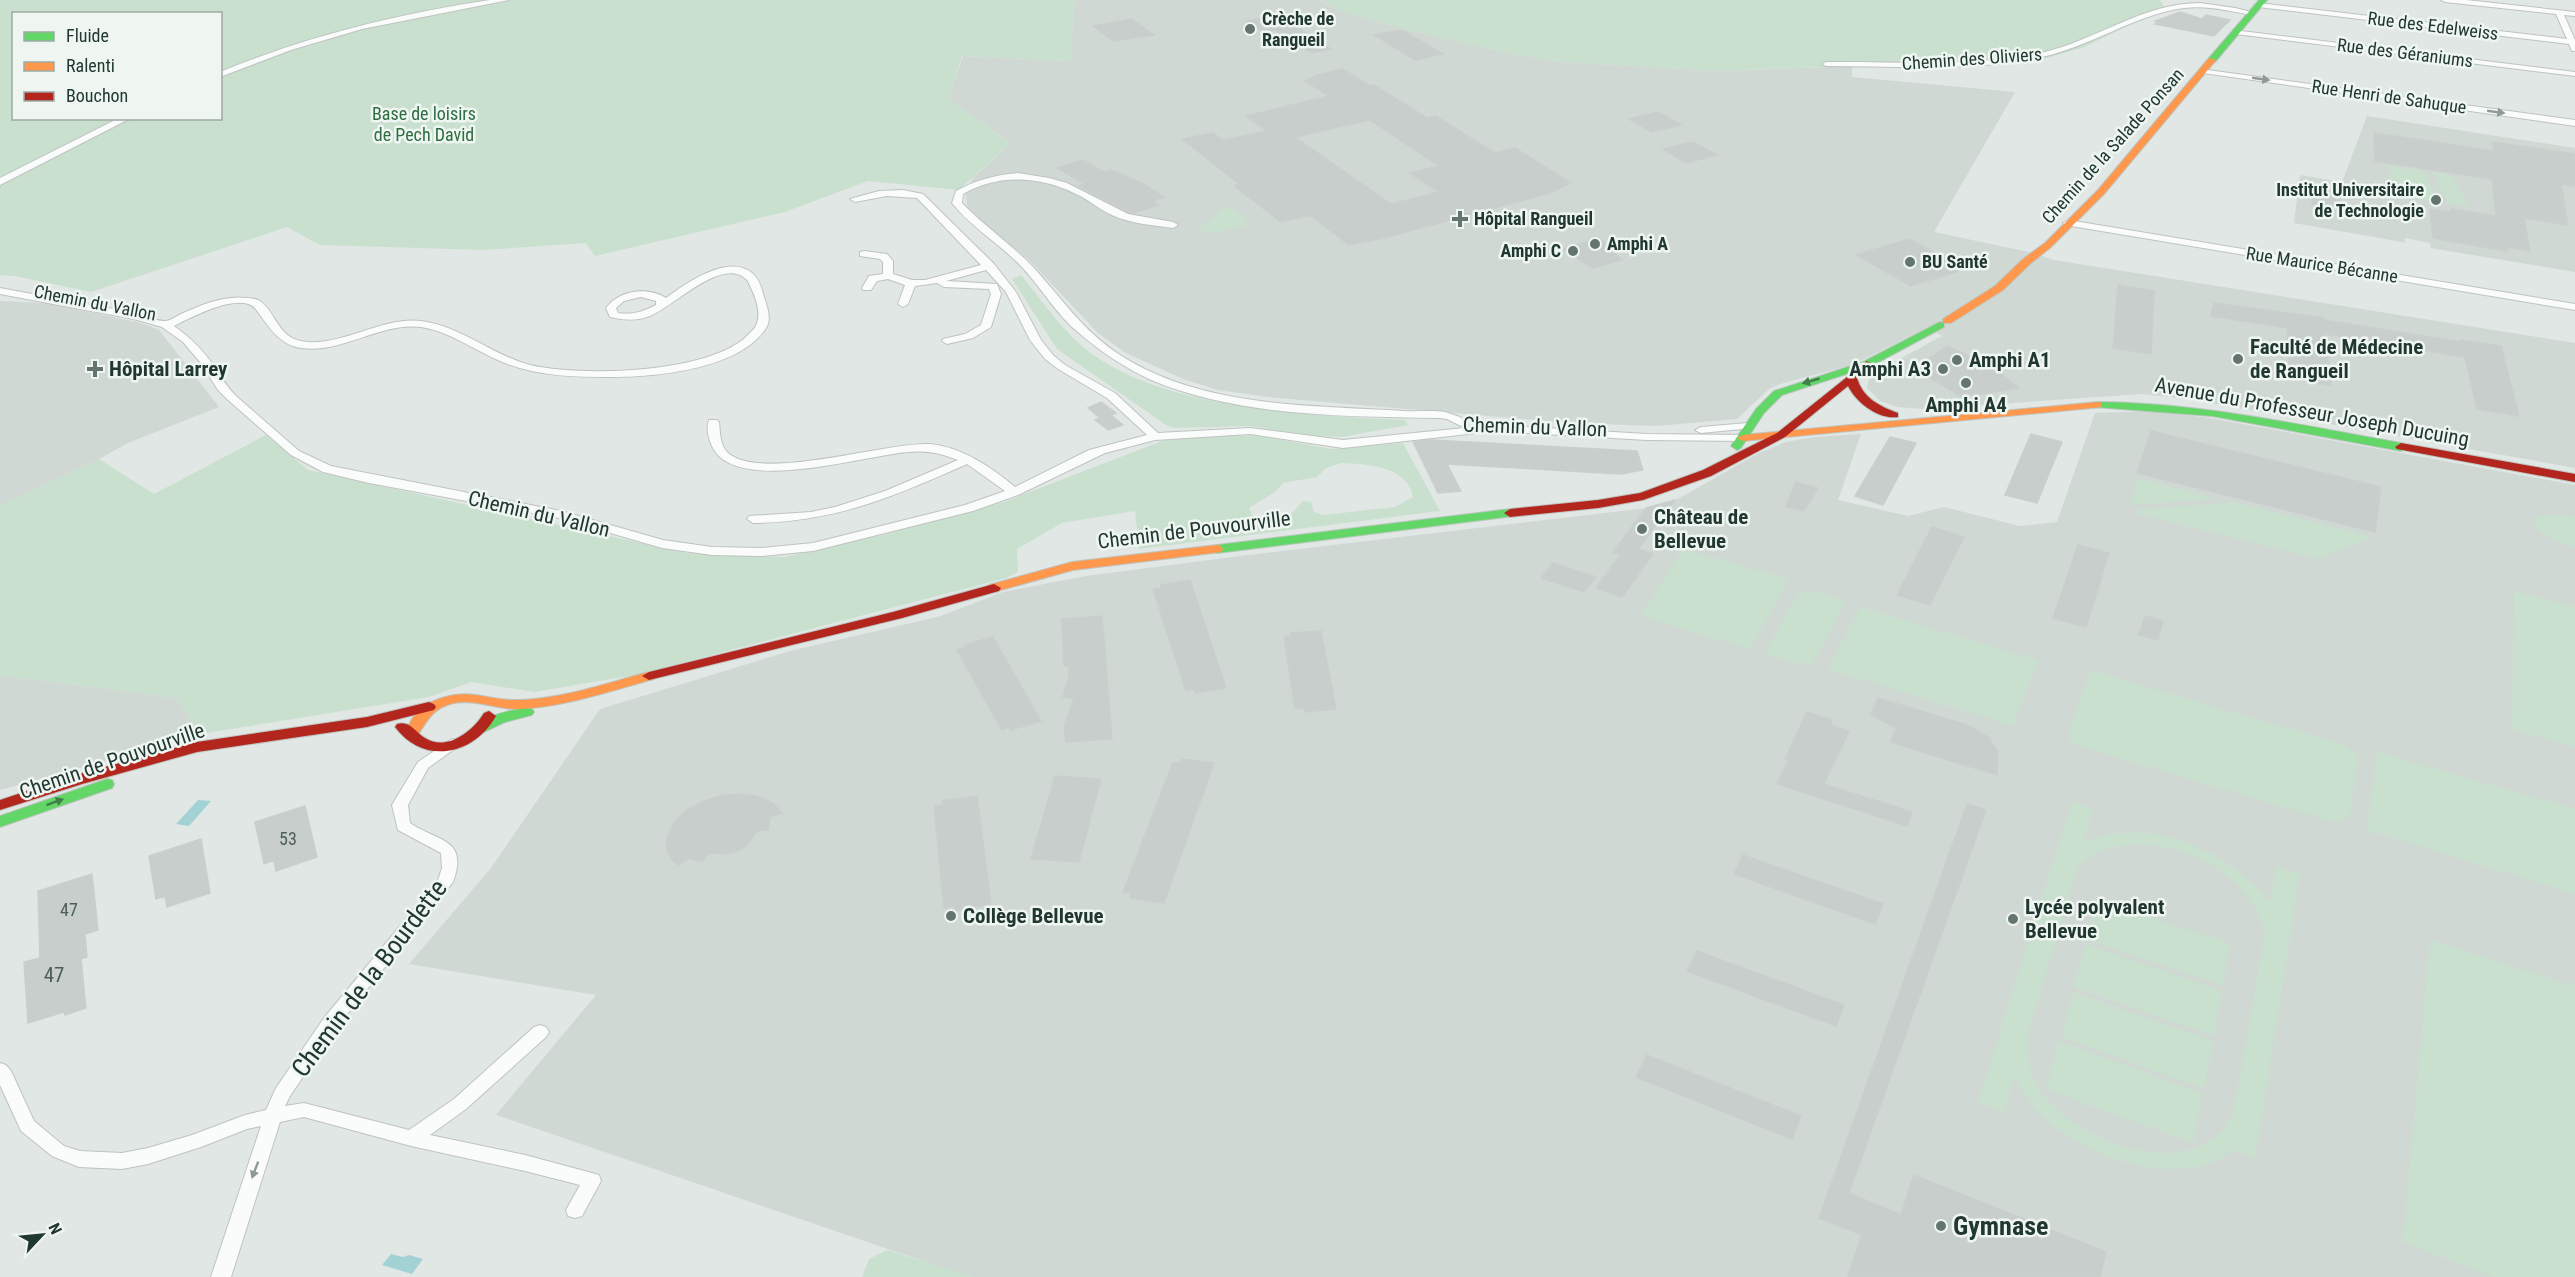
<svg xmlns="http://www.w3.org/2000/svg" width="2575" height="1277" font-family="'Roboto Condensed',sans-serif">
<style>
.built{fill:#cfd8d3}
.green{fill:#cae0cf;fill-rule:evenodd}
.water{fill:#a3d2d4}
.building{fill:#c8cecb;stroke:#cacfcd;stroke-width:1.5;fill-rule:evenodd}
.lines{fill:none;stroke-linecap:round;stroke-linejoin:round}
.street-casing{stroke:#bec3c1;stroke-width:2}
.fast-casing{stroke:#bdc5c1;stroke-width:2}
.slow-casing{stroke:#bdc5c1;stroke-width:2}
.jam-casing{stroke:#bdc5c1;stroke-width:2}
.street{fill:#fafbfb;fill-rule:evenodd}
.fast{fill:#63d668;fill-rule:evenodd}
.slow{fill:#ff974d;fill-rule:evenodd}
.jam{fill:#b3261e;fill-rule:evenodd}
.oneway{fill:#8e9a96}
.oneway2{fill:#3f7f49}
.poi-dot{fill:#64756f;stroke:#eff6f2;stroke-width:2}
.labels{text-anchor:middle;stroke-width:5;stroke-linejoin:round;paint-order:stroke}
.far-poi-label{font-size:18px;font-weight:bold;fill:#213830;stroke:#eff6f2;text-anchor:start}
.far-street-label{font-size:18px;fill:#213830;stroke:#eff6f2}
.far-park-label{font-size:18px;fill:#2d6d40;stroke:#eff6f2}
.number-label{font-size:18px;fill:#4c5e58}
.poi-label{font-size:21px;font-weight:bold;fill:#213830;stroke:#eff6f2;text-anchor:start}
.street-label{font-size:21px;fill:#213830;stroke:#eff6f2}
.near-number-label{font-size:21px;fill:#4c5e58}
.near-street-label{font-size:26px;fill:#213830;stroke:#eff6f2}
.near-poi-label{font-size:26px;font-weight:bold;fill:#213830;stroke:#eff6f2;text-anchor:start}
</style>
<rect width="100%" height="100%" fill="#e1e7e4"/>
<!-- built -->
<path class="built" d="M1075 0H1320L1338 10 1408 30 1522 56 1563 62 1720 71 1856 66 1852 68V77L2015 92 1934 232 2029 252 2054 260 2575 343V468L2189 399 2142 394 1923 409 1898 407 1880 401 1867 388 1870 375 1942 336 1928 327 1852 365 1783 383 1769 389 1737 419 1656 426 1569 423 1268 397 1218 390 1183 379 1126 353 1098 333 1030 261 968 209 965 192 973 178 1010 143 948 99 963 56 1070 61Z
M2367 116 2575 148V272L2436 249 2431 248 2430 243 2405 238V243L2402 242 2294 223 2300 175 2342 182Z
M0 301 47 303 141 323 159 330 219 407 128 443 99 459 0 506Z
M2150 411 2210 418 2575 485V1277H970L496 1115 596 995 409 964 491 868 600 709 790 651 941 616 1003 592 1086 576 1240 556 1647 508 1676 500 1759 453 1786 442 1815 437 1861 434 1838 500 1908 516 1944 507 2020 526 2057 522 2095 413Z
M0 675 177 698 201 735 0 790Z"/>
<!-- green -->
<path class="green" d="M0 0H1075L1070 61 962 56 948 99 1010 143 959 190 868 181 785 212 595 256 586 243 484 250 320 245 287 227 91 292 15 276 0 275ZM14 14H220V118H14Z
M1321 0H2160L2164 7 2085 47 2040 60 2001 63 1820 67 1720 71 1563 62 1522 56 1408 30 1338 10Z
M2389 166 2423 171 2439 202 2391 194Z
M2433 172 2451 175 2469 207 2448 203Z
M1227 205 1252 224 1210 234 1196 227C1216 222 1214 214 1227 205Z
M1021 275C1044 303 1065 335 1095 356 1172 410 1312 415 1405 420L1408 425 1341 437 1312 436 1250 426 1174 428 1166 425 1057 349 1012 279Z
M266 435 308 470 686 553 784 557 883 535 1004 502 1162 441 1196 436H1259L1332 449 1403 443 1440 511 1139 549 1135 511 1062 523 1017 549 1018 572 1006 578 635 675 534 692 471 682 429 697 200 734 177 698 0 675V506L99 459 154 494ZM1341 463C1366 464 1407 465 1413 497L1395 507 1323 515 1314 512 1311 502 1303 501C1287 520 1279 526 1254 518L1249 508 1275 492 1283 483 1317 477 1326 468Z
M2139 479 2218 499 2131 505 2136 480Z
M2235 502 2372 537 2318 559 2135 513V510Z
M2546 514 2575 517V547L2558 542 2538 530 2535 521 2539 516Z
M1683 549 1789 579 1750 649 1640 616Z
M1804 591H1813L1845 601 1811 667 1765 653 1797 595Z
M2514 591 2575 607V747L2512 729Z
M1860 607 2038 660 2013 726 1828 669Z
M2096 672 2342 744 2358 756 2350 816 2344 820 2330 821 2073 744 2067 738 2089 673Z
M2377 752 2575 809V894L2367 830Z
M2072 802 2093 809 2083 842C2150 815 2226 849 2270 902L2276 866 2300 874 2255 1158 2233 1150C2180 1192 2084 1158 2041 1114 2030 1103 2022 1090 2014 1077L2004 1112 1978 1102ZM2140 844C2196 849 2250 875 2265 933L2233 1116C2195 1186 2079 1144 2042 1093 2030 1076 2026 1056 2027 1036L2077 869C2092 847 2115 846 2140 844Z
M2097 900 2230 943 2223 986 2086 940Z
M2430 940 2575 986V1277H2494L2403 1242Z
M2085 944 2222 991 2214 1036 2074 987Z
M2073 992 2213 1041 2204 1089 2062 1037Z
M2059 1041 2202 1093 2193 1143 2046 1089Z
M887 1250 974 1277H862L869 1259Z"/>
<!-- water -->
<path class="water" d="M198 800 211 801 189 826 176 824Z
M391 1254 403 1257 409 1255 423 1259 412 1274 382 1265Z"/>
<!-- building -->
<path class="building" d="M2180 12 2202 19 2206 15 2230 20 2214 36 2155 24 2159 22 2155 21Z
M1277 15 1331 49 1312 53 1275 30 1264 32 1247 21Z
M1132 19 1154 35 1113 41 1093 26Z
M1402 30 1443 54 1415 60 1374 35Z
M1343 69 1370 86 1374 85 1427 118 1436 116 1495 153 1515 148 1571 183 1550 193 1380 239 1349 245 1310 215 1281 222 1234 186 1239 184 1182 139 1213 133 1223 140 1267 131 1246 116 1329 96 1305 81 1317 75ZM1370 120 1439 166 1410 173 1439 192 1391 204 1295 137Z
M1658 112 1681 125 1652 132 1629 119Z
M2374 133 2494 151 2492 142 2575 154V186L2561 184 2568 225 2524 218 2530 251 2507 247V251L2433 238 2430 209 2452 212 2451 209 2496 216 2492 179 2375 161Z
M1693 142 1717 155 1686 163 1663 149Z
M1083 160 1104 172 1111 170 1142 183 1164 197 1153 201 1159 205 1134 213 1125 210 1079 186 1085 184 1057 168Z
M2313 184 2340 189V209L2312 204Z
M1599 238 1622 260 1593 268 1561 249Z
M1909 239 1965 269 1911 286 1856 255Z
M2118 285 2154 291 2151 354 2113 348Z
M2214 303 2324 318V320L2461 342V340L2501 346 2519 416 2477 409 2465 357 2325 334 2331 385 2290 378 2287 328 2211 316Z
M1947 346 1991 366 2019 388 1962 397 1915 369Z
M1101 402 1116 413 1111 415 1123 425 1108 430 1095 420 1100 418 1088 408Z
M2151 431 2381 487 2375 532 2137 473Z
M2031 434 2062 442 2037 503 2005 495Z
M1890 437 1916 443 1883 505 1855 496Z
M1431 440 1637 451 1643 470 1621 474 1447 464 1461 491 1438 493 1413 442Z
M1796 482 1818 488 1804 511 1786 506Z
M1675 500 1638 549 1653 554 1622 597 1596 588 1621 554 1613 552 1646 508Z
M1932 527 1964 537 1930 605 1897 595Z
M2078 545 2109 553 2086 627 2053 618Z
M1553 563 1596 577 1584 592 1541 578Z
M1190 580 1226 688 1196 693 1194 689 1186 691 1153 589 1161 588V585Z
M1102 616 1112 739 1066 742 1064 726 1074 698 1063 697 1070 673H1068L1070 666H1064L1062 619Z
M2145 616 2163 621 2158 640 2139 635Z
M1321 631 1336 709 1305 712 1304 708 1295 709 1284 636H1292L1291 633Z
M993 637 1041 721 1011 730 1009 727 1002 730 957 650 965 647 964 645Z
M1878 698 1967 725 1988 737 1998 752 1997 775 1890 742 1896 728 1871 715Z
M1807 712 1832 720 1830 725 1849 731 1824 784 1912 812 1907 826 1777 784 1789 760 1785 759Z
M1182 759 1214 763 1164 903 1130 898 1131 893 1123 892 1173 762 1181 763Z
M1055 776 1101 779 1079 862 1031 859Z
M741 794 757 796 773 803 782 813 770 817 768 830 757 831 746 846 737 851 727 854 709 853 702 862 689 858 679 865 673 861 667 850 666 842 670 830 676 820 687 810 704 801 723 795Z
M977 796 991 904 955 911 954 906 944 908 934 806 943 805V801Z
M1967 804 1986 810 1849 1193 1901 1215 1914 1175 2106 1252 2100 1277H1848L1862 1235 1819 1218Z
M305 806 317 857 276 871 274 860 264 864 255 822Z
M201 839 210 893 167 907 165 896 156 899 149 856Z
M1743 855 1883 904 1875 924 1734 874Z
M92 874 98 930 85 934 87 957 81 959 86 1008 65 1015 64 1012 28 1023 24 962 40 958 38 891Z
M1697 951 1844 1005 1836 1026 1687 971Z
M1647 1055 1801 1116 1792 1139 1636 1077Z"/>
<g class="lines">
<!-- street casing -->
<g class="street-casing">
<path id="street" d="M490 0H509L362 29 291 50 220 77V72C307 36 397 14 490 0Z
M2441 0H2466L2575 12V16L2564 15 2575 40V51H2572L2569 44 2258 7 2254 5 2258 3 2567 39 2556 14 2445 2Z
M2200 3 2235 8 2256 13 2252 15C2230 11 2207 5 2184 8 2133 15 2091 47 2041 57 1971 72 1897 66 1826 66L1822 64 1826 62C1898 61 1974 68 2045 52 2098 39 2144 3 2200 3Z
M2233 30 2575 72V76L2236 34H2233Z
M2200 69 2575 120V126L2203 73 2199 71Z
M119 118H131L0 185V178Z
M1018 173 1049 178 1067 183 1128 214 1173 222 1178 225 1173 228C1153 225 1133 224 1114 216 1100 210 1088 199 1074 193 1038 176 998 174 963 194L962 203 969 210C990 230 1014 247 1034 268 1063 300 1082 330 1120 355 1203 408 1309 405 1404 411 1418 412 1431 410 1445 412L1460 417 1467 423 1461 426 1447 419 1439 418C1344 416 1240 417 1151 380 1125 368 1101 352 1079 333 1055 314 1041 286 1019 264 998 243 971 227 952 203L956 191C976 180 995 175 1018 173Z
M903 190 923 194 994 264 1016 292 1041 340 1053 355 1065 365 1115 393 1158 433 1250 428 1343 440 1495 425 1647 434 1743 435 1749 438 1743 441 1647 440 1495 431 1343 448 1250 434 1155 440 1105 453 1018 495 973 511 813 551 762 556 712 555 662 548 559 518 369 483 323 472 291 455 228 400 218 390 200 362 183 342 162 327 134 319 0 294V288C43 296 86 304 130 312 140 314 154 321 165 321 170 321 177 316 181 314 201 305 224 295 247 298 250 298 257 299 260 301 275 311 278 337 301 341 337 349 382 316 421 321 461 326 492 355 530 365 581 377 712 374 749 334 752 331 756 327 757 323 762 310 753 291 747 280 722 254 671 310 647 317 635 321 623 320 610 317L606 308C619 290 647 286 666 298 685 284 728 253 752 273 759 278 762 289 764 297 767 306 772 319 766 328 740 369 656 377 611 377 573 377 535 376 500 361 474 350 449 331 421 327 380 322 342 354 301 348 281 345 271 330 260 315 258 312 255 307 251 305 231 296 192 317 174 326 187 335 198 345 208 358 218 371 224 384 236 396L299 451 331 466 561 511 663 540 712 547 762 548 813 543 965 505 1005 491 967 464C893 497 835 522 753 523L747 519 749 516 811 512 835 507 885 491 958 460C941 453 926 450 908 452 866 455 734 496 712 446 708 438 706 427 709 420H717L719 422C720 432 720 445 727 452 758 483 885 442 930 444 962 447 991 467 1015 487L1089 450 1147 435 1107 398 1058 369 1045 359 1030 340 1006 292 986 270 946 281 997 284 1001 294 991 327 973 338 947 344 942 341 943 339 965 334 981 325 991 294 989 289 944 287 937 283 915 286 908 304 903 307 898 304 905 285 888 279 877 281 871 290H863L862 288 869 276 883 274V262L880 259 860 256V252L864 251 887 254 893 261V274L912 280H925L981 265 917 198 887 196 855 202 850 199 879 191ZM641 297 656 301V305C642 312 633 315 618 313L616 308 624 301Z
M2068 220 2575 304V310L2065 225 2063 223Z
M1748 423 1752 424V428L1701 433 1695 430 1701 427Z
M452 739 459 744 457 747 428 768 408 805 410 823C438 842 469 838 453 882L336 1028 290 1096 285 1106 304 1103 409 1130 454 1099 534 1027 540 1025 546 1027 549 1032 546 1037 466 1109 430 1135 525 1155 592 1173 599 1175 601 1181 582 1216 575 1218 568 1216 566 1210 580 1185 525 1171 411 1146 304 1117 280 1122 231 1277H211L261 1126 247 1129 201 1147 148 1164 122 1169 79 1167 52 1156 21 1131 0 1085V1063L6 1065 11 1071 34 1121 64 1146 80 1151 122 1153 148 1148 192 1135 245 1115 266 1110 276 1088 324 1018 438 880 442 868 441 853 398 830 392 805 418 762Z"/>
</g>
<!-- fast casing -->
<g class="fast-casing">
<path id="fast" d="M2259 0H2267L2215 62H2209V58Z
M1940 322 1944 323V327L1871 366 1782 395 1764 413 1741 448 1737 450 1731 446 1756 409 1774 391 1863 362Z
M2098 402C2201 403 2300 425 2401 443L2407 447 2401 451 2212 416 2094 407V403Z
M1510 509 1514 510 1516 513 1514 516 1217 553 1211 549 1217 545Z
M527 707 532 709 534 712 532 715 505 722 484 732 477 727C487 714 511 711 527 707Z
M107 779 112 780 114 784 112 788 0 827V816Z"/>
</g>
<!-- slow casing -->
<g class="slow-casing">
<path id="slow" d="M2209 58 2216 60 2104 194 2051 247 2031 263 2003 290 1951 323H1943V319L1995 286 2023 259 2045 243 2098 190Z
M2098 402 2102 403V407L1743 441 1737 438 1743 435Z
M1217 545 1221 546 1223 549 1221 552 1073 570 994 592 987 588 989 585 1072 562Z
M649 672 656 676 654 679C610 691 564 707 519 709 497 710 476 699 454 703 433 708 428 719 418 735H408L406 732C412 713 426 702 445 697 470 689 493 701 518 700 563 699 606 683 649 672Z"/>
</g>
<!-- jam casing -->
<g class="jam-casing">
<path id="jam" d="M1867 361 1872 364 1857 378C1863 398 1879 406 1898 413V417C1878 420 1856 402 1848 386L1785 437 1711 476 1643 500 1598 508 1510 517 1504 513 1510 509 1598 500 1640 493 1703 470 1777 433Z
M2401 443 2575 474V482L2397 449 2395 447Z
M994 584 1001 588 999 591 902 618 649 680 642 676 649 672 893 612Z
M429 702 434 704 436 707 434 710 367 727 197 752 82 784 0 810V800L72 776 197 742 367 717Z
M489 711 496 716C474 755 424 766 395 727L397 724C410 720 415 732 425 738 447 752 473 731 484 713Z"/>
</g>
<!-- street -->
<use href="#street" class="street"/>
<!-- fast -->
<use href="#fast" class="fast"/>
<!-- slow -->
<use href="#slow" class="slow"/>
<!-- jam -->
<use href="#jam" class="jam"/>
</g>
<!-- one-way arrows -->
<defs><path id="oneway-solid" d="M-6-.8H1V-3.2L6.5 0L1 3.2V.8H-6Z" transform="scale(1.5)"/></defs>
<g class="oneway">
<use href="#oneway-solid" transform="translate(2261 79) rotate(8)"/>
<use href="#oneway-solid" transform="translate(2496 112) rotate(8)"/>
<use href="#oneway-solid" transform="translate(255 1170) rotate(111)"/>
</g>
<g class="oneway2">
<use href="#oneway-solid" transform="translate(1811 381) rotate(164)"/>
<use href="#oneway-solid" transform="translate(55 802) rotate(-20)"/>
</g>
<!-- markers -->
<g class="poi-dot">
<circle cx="1250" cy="29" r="6"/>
<circle cx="2436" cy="200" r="6"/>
<path d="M1457 210h6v6h6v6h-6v6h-6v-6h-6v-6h6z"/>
<circle cx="1595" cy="244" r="6"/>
<circle cx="1573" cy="251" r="6"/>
<circle cx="1910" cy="262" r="6"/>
<circle cx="2238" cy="359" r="6"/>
<circle cx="1957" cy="360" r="6"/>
<path d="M92 360h6v6h6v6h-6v6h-6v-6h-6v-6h6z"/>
<circle cx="1943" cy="369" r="6"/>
<circle cx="1966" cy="383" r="6"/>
<circle cx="1642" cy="529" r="6"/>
<circle cx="951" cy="916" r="6"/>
<circle cx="2013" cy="919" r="6"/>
<circle cx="1941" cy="1226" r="6"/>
</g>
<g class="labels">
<!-- far-poi labels -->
<g class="far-poi-label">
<text x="1262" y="25">Crèche de<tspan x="1262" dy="21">Rangueil</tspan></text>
<text x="2424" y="196" text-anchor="end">Institut Universitaire<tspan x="2424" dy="21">de Technologie</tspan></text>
<text x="1474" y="225">Hôpital Rangueil</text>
<text x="1607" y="250">Amphi A</text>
<text x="1561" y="257" text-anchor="end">Amphi C</text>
<text x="1922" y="268">BU Santé</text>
</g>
<!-- far-street labels -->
<g class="far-street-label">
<text transform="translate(2433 26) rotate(7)" y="6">Rue des Edelweiss</text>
<text transform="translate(2405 53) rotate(7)" y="6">Rue des Géraniums</text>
<text transform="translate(1972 59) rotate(-4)" y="6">Chemin des Oliviers</text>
<text transform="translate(2389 97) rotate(8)" y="6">Rue Henri de Sahuque</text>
<text transform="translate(2113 146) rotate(-48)" y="6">Chemin de la Salade Ponsan</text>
<text transform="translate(2322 265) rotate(9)" y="6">Rue Maurice Bécanne</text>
<text transform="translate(95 303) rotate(11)" y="6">Chemin du Vallon</text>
</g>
<!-- far-park labels -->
<g class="far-park-label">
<text x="424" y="120">Base de loisirs<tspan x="424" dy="21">de Pech David</tspan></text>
</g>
<!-- number labels -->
<g class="number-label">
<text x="288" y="845">53</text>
<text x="69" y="916">47</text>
</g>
<!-- poi labels -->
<g class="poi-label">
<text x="2250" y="354">Faculté de Médecine<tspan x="2250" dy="24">de Rangueil</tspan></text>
<text x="1969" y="367">Amphi A1</text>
<text x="109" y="376">Hôpital Larrey</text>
<text x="1931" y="376" text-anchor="end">Amphi A3</text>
<text x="1966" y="412" text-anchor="middle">Amphi A4</text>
<text x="1654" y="524">Château de<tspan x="1654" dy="24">Bellevue</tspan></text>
<text x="2025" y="914">Lycée polyvalent<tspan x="2025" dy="24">Bellevue</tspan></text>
<text x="963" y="923">Collège Bellevue</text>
</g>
<!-- street labels -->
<g class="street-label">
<text transform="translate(2312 412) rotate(10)" y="7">Avenue du Professeur Joseph Ducuing</text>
<text transform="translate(1535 427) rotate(2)" y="7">Chemin du Vallon</text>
<text transform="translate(539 514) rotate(13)" y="7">Chemin du Vallon</text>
<text transform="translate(1194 530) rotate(-7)" y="7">Chemin de Pouvourville</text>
<text transform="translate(112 761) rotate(-19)" y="7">Chemin de Pouvourville</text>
</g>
<!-- near-number labels -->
<g class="near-number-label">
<text x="54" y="982">47</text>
</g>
<!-- near-street labels -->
<g class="near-street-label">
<text transform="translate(369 978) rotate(-53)" y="9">Chemin de la Bourdette</text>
</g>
<!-- near-poi labels -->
<g class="near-poi-label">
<text x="1953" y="1235">Gymnase</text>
</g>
</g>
<!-- legend -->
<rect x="12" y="12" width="210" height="108" fill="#eff6f2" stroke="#9daaa4" stroke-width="1.5"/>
<rect x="24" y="32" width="30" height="9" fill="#63d668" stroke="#9daaa4" stroke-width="1.5"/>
<text x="66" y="42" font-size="18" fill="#213830">Fluide</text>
<rect x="24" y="62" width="30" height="9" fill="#ff974d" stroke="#9daaa4" stroke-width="1.5"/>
<text x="66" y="72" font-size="18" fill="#213830">Ralenti</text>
<rect x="24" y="92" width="30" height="9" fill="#b3261e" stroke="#9daaa4" stroke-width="1.5"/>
<text x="66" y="102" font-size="18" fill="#213830">Bouchon</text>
<!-- north arrow -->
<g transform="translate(42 1235) rotate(64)" stroke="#eff6f2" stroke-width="4.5" paint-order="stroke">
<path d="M0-4.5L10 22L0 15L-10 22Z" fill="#213830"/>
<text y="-9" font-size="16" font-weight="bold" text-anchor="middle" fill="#213830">N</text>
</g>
</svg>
